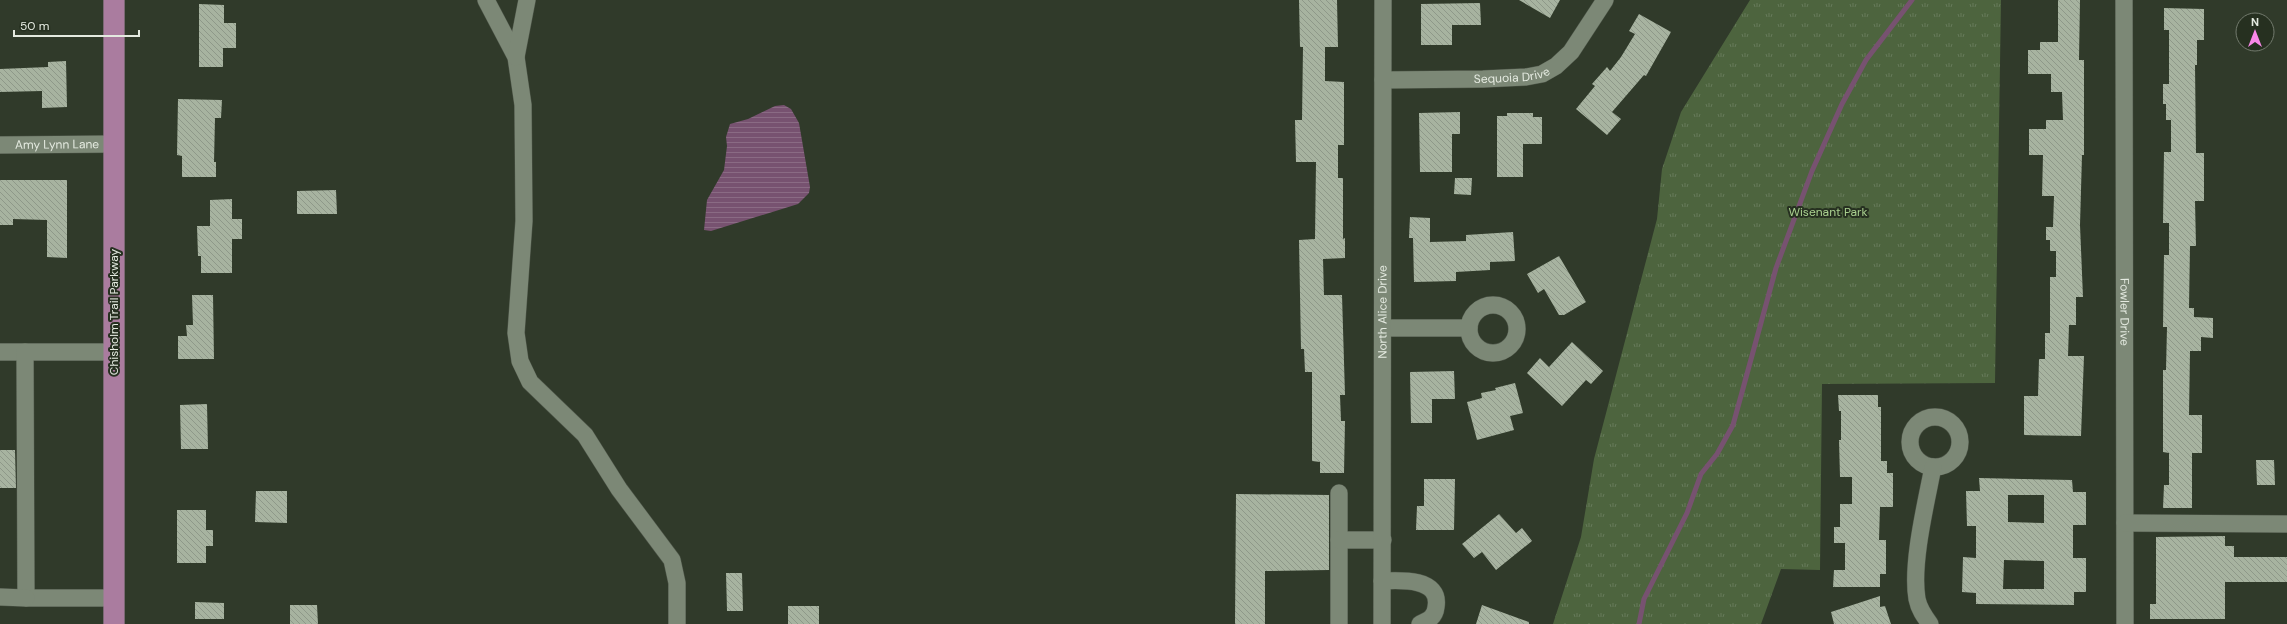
<svg xmlns="http://www.w3.org/2000/svg" width="2287" height="624" font-family="'DM Sans',sans-serif">
<style>
.park{fill:url(#park-tufts)}
.water{fill:url(#water-rules)}
.lines{fill:none;stroke-linecap:round;stroke-linejoin:round}
.stream{stroke:#775270;stroke-width:5}
.building{fill:url(#building-back-hatch);fill-rule:evenodd}
.minor-casing{stroke:#4d5548;stroke-width:18}
.major-casing{stroke:#4d5548;stroke-width:22}
.minor{stroke:#7c8876;stroke-width:17}
.major{stroke:#aa7c9f;stroke-width:21}
.labels{text-anchor:middle;stroke-width:4;stroke-linejoin:round;paint-order:stroke}
.street-label{font-size:12px;fill:#e4eae0;stroke:#263020}
.park-label{font-size:12px;fill:#a9d08f;stroke:#263020}
</style>
<defs>
<pattern id="park-tufts" width="24" height="20" patternUnits="userSpaceOnUse"><rect width="24" height="20" fill="#4d643e"/><path d="M3 7l-1-3M5 7V3M7 7l1-3M15 17l-1-3M17 17v-4M19 17l1-3" fill="none" stroke="#667a5a"/></pattern>
<pattern id="water-rules" width="6" height="5" patternUnits="userSpaceOnUse"><rect width="6" height="5" fill="#775270"/><path d="M0 2.5h6" fill="none" stroke="#8a6b84"/></pattern>
<pattern id="building-back-hatch" width="6" height="6" patternUnits="userSpaceOnUse"><rect width="6" height="6" fill="#a7b3a0"/><path d="M-1 5l2 2M0 0l6 6M5-1l2 2" fill="none" stroke="#8e9889"/></pattern>
</defs>
<rect width="100%" height="100%" fill="#303a2a"/>
<!-- park -->
<path class="park" d="M1750 0H2001L1995 383 1822 384 1820 570 1781 569 1761 624H1553L1581 537 1594 459 1657 219 1662 169 1681 112Z"/>
<!-- water -->
<path class="water" d="M784 105 791 109 799 123 810 187 809 193 798 204 711 231 704 230 707 200 724 170 727 146 726 137 730 124 748 119 775 106Z"/>
<g class="lines">
<!-- stream -->
<path class="stream" d="M1639 624 1644 599 1687 513 1701 474 1717 454 1733 425 1776 268 1812 171 1842 104 1866 60 1912 0"/>
</g>
<!-- building -->
<path class="building" d="M1299 0H1337L1338 47H1325V81L1344 82V145H1338V178H1343V239L1345 238V258L1323 259 1324 295H1342L1345 395H1340L1341 421H1345L1344 473H1320V462L1312 461V372H1305L1304 349H1301L1299 240 1315 239 1316 162H1296L1295 120H1302L1303 47H1300Z
M1519 0H1560L1550 18Z
M2058 0H2080L2079 60H2084V155H2082L2080 225 2083 297H2076V325H2069L2068 356H2084L2081 436 2024 435V396H2038L2039 359H2045V333H2050V277H2056V251H2050V240H2046V227H2053L2054 196H2042L2043 155H2029V129H2046V120H2063L2062 92H2051V74H2028V50H2040V42H2058Z
M1480 3 1481 25H1452V45H1421V4Z
M199 4 224 5V23H236V48H223V67H199Z
M2164 8 2204 9V40H2197V65H2195L2196 153H2204V201H2195L2196 246H2190L2189 308H2194V317L2213 318V338L2201 337V351H2190L2189 415H2202V453H2192V508H2163L2164 485H2169V453L2163 452V370H2166L2167 327H2163L2164 255H2169V223H2163L2164 152H2171V120H2166V104H2163V84H2169V30H2164Z
M1639 14 1671 32 1646 76 1644 75 1612 112 1621 119 1607 135 1576 109 1595 86 1592 84 1607 67 1610 71 1621 57 1635 34 1629 31Z
M66 61 67 107 42 108V91L0 92V69L48 67V62Z
M178 99 222 100 221 118H215L214 162H216V177H182V156L177 155Z
M1460 112V134H1452V172H1420L1419 113Z
M1507 113H1533V117H1542V144H1523V177H1497V116H1507Z
M1455 178H1472L1471 195 1454 194Z
M0 180H67V258L47 257V220L13 219V225H0Z
M336 190 337 214H297V191Z
M232 199V219H242V239H232V273H201V256H198L197 226H210V200Z
M1410 217 1430 218V242L1466 241V235L1513 232 1515 261 1490 262V270L1456 272V281L1414 282 1413 238H1409Z
M1559 256 1586 302 1564 315H1559L1544 289 1538 293 1527 274Z
M192 295H213L214 359H178V336H187L186 325H193Z
M1572 342 1603 371 1591 384 1586 380 1562 406 1527 373 1540 358 1549 367Z
M1454 371 1455 399H1432V423H1411L1410 372Z
M1515 383 1523 413 1510 416 1514 430 1477 440 1467 402 1482 398 1481 393 1496 390 1495 388Z
M1838 395H1878V407H1881V461H1887V473H1893V507H1880L1879 540H1886V574H1880V587H1833L1834 570H1845V543H1834V527H1840V504H1852V477H1840L1839 440H1841V411H1839Z
M207 404 208 449H181L180 405Z
M0 450H15L16 488H0Z
M2256 460H2274L2275 485H2257Z
M1979 478 2072 480 2073 492H2086V525H2073V558H2086V592H2074V605L1976 604V593L1962 592 1963 557 1976 558V526H1967L1966 491H1980ZM2008 495H2044V523L2008 522ZM2004 560 2044 561V589H2003Z
M1424 479H1455L1454 530H1416L1417 506H1424Z
M256 491H287V523L255 522Z
M1236 494 1329 495V570L1265 571V624H1235Z
M177 510H206V530H213V546H206V563H177Z
M1499 514 1516 533 1522 528 1532 541 1496 570 1482 552 1474 558 1462 544Z
M2225 536V546H2234V557H2287V582H2225V619H2150V604H2156V537Z
M726 573H742L743 611H727Z
M1880 596V607L1885 606 1891 624H1834L1831 612Z
M195 602 224 603V619H195Z
M290 605H317L318 624H290Z
M1482 605 1529 622V624H1476Z
M788 606H819V624H788Z"/>
<g class="lines">
<!-- minor casing -->
<g class="minor-casing">
<g id="minor">
<path d="M486 0 516 57 523 105 524 221 516 333 520 361 530 382 585 435 619 489 672 560 677 583V624"/>
<path id="s1" d="M2124 0 2125 624"/>
<path d="M516 57 527 0"/>
<path id="s2" d="M1383 80 1483 79 1526 77 1542 74 1556 66 1571 52 1605 0"/>
<path id="s3" d="M0 145 114 144"/>
<circle cx="1493" cy="329" r="24"/>
<path d="M1383 328H1469"/>
<path d="M0 352H25"/>
<path d="M114 352H25L26 598H114"/>
<circle cx="1935" cy="442" r="25"/>
<path d="M1339 493V624"/>
<path d="M2125 523 2287 524"/>
<path d="M1339 540H1383"/>
<path d="M1382 581C1401 580 1441 578 1436 607 1435 617 1429 620 1420 624"/>
<path d="M0 597 26 598"/>
<path id="s4" d="M1382 624 1383 0"/>
<path d="M1930 624C1924 616 1919 609 1917 599 1911 564 1926 503 1933 467"/>
</g>
</g>
<!-- major casing -->
<g class="major-casing">
<path id="major" d="M114 0V624"/>
</g>
<!-- minor -->
<use href="#minor" class="minor"/>
<!-- major -->
<use href="#major" class="major"/>
</g>
<g class="labels">
<!-- street labels -->
<g class="street-label">
<text dy="4" stroke="none"><textPath href="#s2" startOffset="129">Sequoia Drive</textPath></text>
<text dy="4" stroke="none"><textPath href="#s3" startOffset="57">Amy Lynn Lane</textPath></text>
<text transform="translate(114 312) rotate(-90)" y="4">Chisholm Trail Parkway</text>
<text dy="4" stroke="none"><textPath href="#s4" startOffset="312">North Alice Drive</textPath></text>
<text dy="4" stroke="none"><textPath href="#s1" startOffset="312">Fowler Drive</textPath></text>
</g>
<!-- park labels -->
<g class="park-label">
<text x="1828" y="216">Wisenant Park</text>
</g>
</g>
<!-- north arrow -->
<g transform="translate(2255 32)"><circle r="19" fill="#263020" stroke="#727a6d"/>
<path d="M0-3L7 15L0 10L-7 15Z" fill="#f987e8"/>
<text y="-6" font-size="11" font-weight="bold" text-anchor="middle" fill="#e4eae0">N</text>
</g>
<!-- scale -->
<path d="M14 30v6h125v-6" fill="none" stroke="#e4eae0" stroke-width="2"/>
<text x="20" y="30" font-size="12" fill="#e4eae0" stroke="#263020" stroke-width="3" paint-order="stroke">50 m</text>
</svg>
